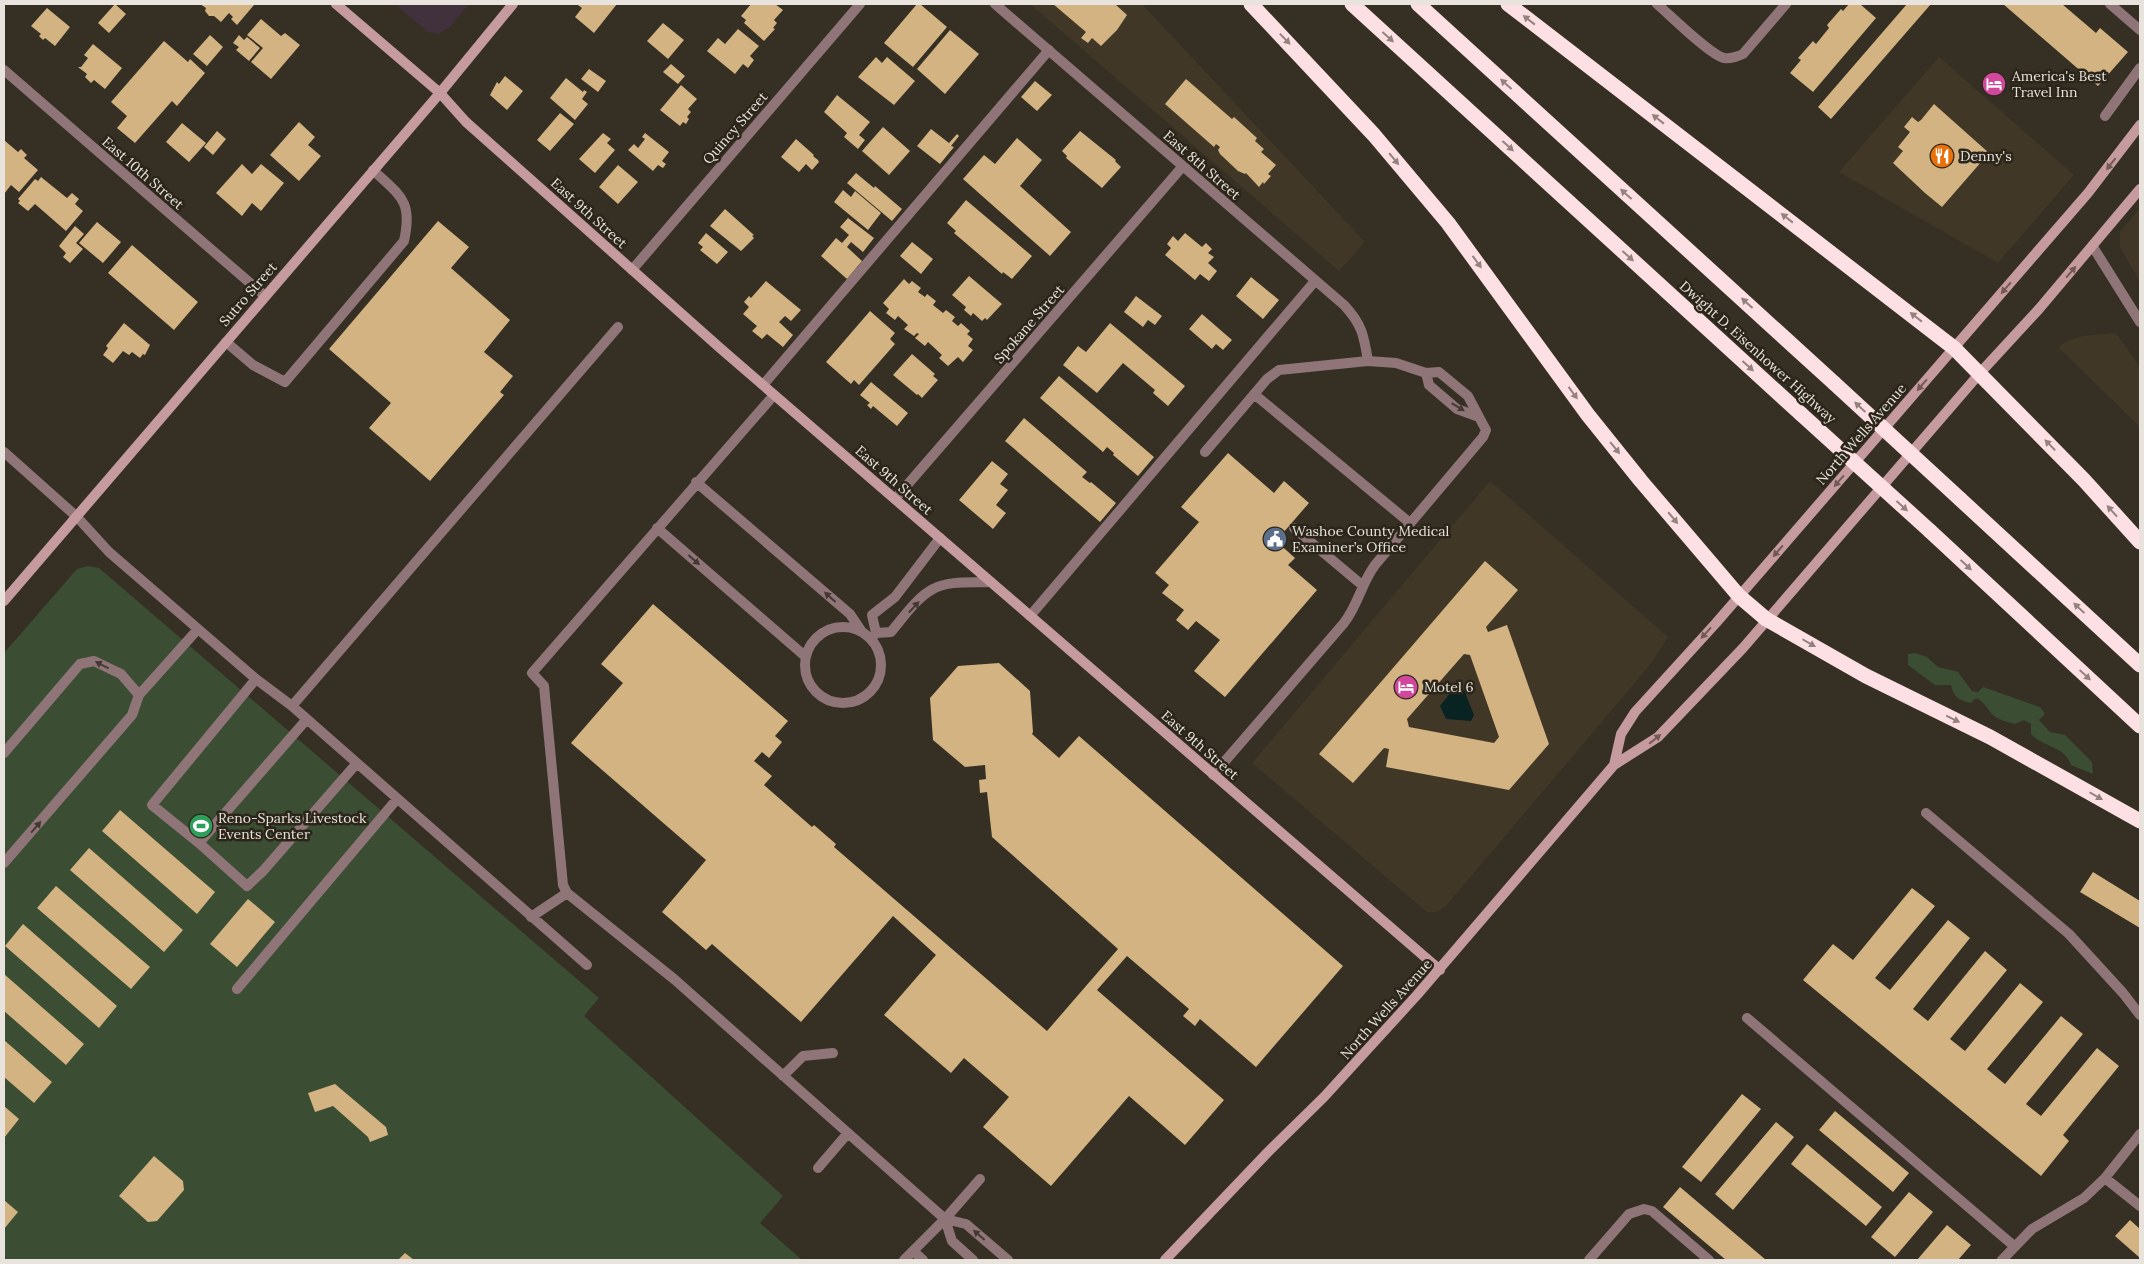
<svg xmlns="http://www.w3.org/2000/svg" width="2144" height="1264" font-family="Lora,serif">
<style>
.built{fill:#413727}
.medical{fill:#41313d}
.green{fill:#3b4e34}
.water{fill:#092222}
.building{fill:#d2b381;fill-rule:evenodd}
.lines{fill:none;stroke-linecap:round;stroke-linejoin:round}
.lane{stroke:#8f7578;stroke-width:10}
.street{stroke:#8f7578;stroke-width:10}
.secondary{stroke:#c69ba0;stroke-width:10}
.highway{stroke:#fce0e3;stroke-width:15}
.highway-bridge{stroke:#fce0e3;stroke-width:15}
.oneway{fill:#94827e}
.oneway2{fill:#715a56}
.oneway3{fill:#443932}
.labels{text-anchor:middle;stroke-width:5;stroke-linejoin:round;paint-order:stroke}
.poi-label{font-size:14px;fill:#e8e4dd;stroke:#2b251a;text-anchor:start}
.street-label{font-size:14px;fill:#e8e4dd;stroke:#2b251a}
</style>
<rect width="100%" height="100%" fill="#352f24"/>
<!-- built -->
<path class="built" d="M1030 4H1142L1365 242 1339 271Z
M1939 57 2074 175 1998 263 1839 172Z
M2140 208V282L2120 247V232Z
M2116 333 2140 367V427L2058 347 2067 341 2082 336Z
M1490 481 1668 637 1653 661 1623 697 1445 907 1436 912H1427L1252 763Z"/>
<!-- medical -->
<path class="medical" d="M395 4H469L449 28 438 34 428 32Z"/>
<!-- green -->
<path class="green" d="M88 566 99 568 599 998 584 1016 783 1196 760 1223 802 1260H4V653L77 569Z
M1915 653 1927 657 1938 667 1958 672 1972 691 1978 692 1983 687 2040 707 2045 714 2039 720 2050 732 2065 735 2092 762 2093 774 2071 765C2065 746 2044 748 2031 734V724L2024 720 2015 724C2008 722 1998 720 1993 715 1987 709 1984 701 1976 698L1971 703C1959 700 1954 698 1951 685H1935L1908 665V654Z"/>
<!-- water -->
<path class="water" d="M1455 687 1464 690 1474 715 1471 721 1446 719 1440 706Z"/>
<!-- building -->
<path class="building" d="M115 4 126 14 109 33 98 23Z
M200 4H253L254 5 237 25 231 19 233 17 229 13 221 22 214 16H209L205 11 206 8Z
M580 4H617L594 33 575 17 582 8 578 5Z
M751 4H775L783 10 774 20 777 23 773 28 775 29 764 41 744 23 746 20 741 16Z
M917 4H920L947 27 913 67 884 43Z
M1053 4H1115L1127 15 1117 30 1101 46 1092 38 1088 43 1081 38 1086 32Z
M1849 4H1860L1876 18 1813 92 1790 73 1801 60 1798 58 1813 41 1816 44 1829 28 1827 25 1841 9 1843 11Z
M1907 4H1931L1831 119 1818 107Z
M2003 4H2062L2096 33 2100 28 2128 52 2098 86Z
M47 8 70 27 55 46 45 38 43 40 39 36 41 34 31 26Z
M261 19 281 36 285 33 300 45 271 79 251 62 263 48 247 35Z
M663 23 684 40 668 59 647 41Z
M738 29 759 46 750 56 754 60 748 68 743 64 735 74 707 51 718 38 725 44Z
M950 30 979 54 945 94 917 69Z
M210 35 223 47 207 66 193 54Z
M239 35 244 40 247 37 260 48 249 61 236 50 239 47 233 43Z
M164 41 188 62 190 59 205 73 177 106 172 101 135 143 117 128 127 116 111 102Z
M93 44 122 68 105 89 94 80 91 83 85 77 87 74 78 67H81L88 58 84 55Z
M876 57 882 63 887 57 915 81 894 105 858 77Z
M671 64 685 76 678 84 663 72Z
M589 69 606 81 598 92 581 79Z
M505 76 523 91 507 110 490 95 497 82 499 84Z
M566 78 583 92 584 90 587 92 582 99 588 104 575 120 550 98Z
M1186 79 1232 119 1234 117 1257 138 1255 141 1264 149 1261 152 1276 165 1268 174 1271 176 1264 184 1263 182 1259 187 1246 173 1245 174 1238 171 1220 154 1218 150 1220 147 1216 144 1214 147 1165 104Z
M1035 81 1052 95 1037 111 1021 97Z
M681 85 697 99 688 109 691 112 687 117 689 119 686 124 683 122 680 126 660 110Z
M837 95 870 122 859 135 865 140 858 149 844 137 847 133 824 112Z
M1934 104 1989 153 1942 207 1925 193 1893 163 1903 151 1898 147 1910 132 1904 127 1912 117 1918 122 1921 120Z
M560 113 574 124 550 151 537 140Z
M299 122 315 137 308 145 321 156 299 181 270 155Z
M182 123 206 143 189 162 166 142Z
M883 127 910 151 889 175 862 151Z
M931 129 949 143 957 134 959 136 951 146 954 147 940 164 917 146Z
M217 131 226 139 213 155 204 147Z
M1080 131 1116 160 1115 161 1121 167 1102 188 1066 158 1067 156 1062 151Z
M603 133 611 139 607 143 615 150 595 173 579 159Z
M645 133 669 152 662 161 666 164 663 168 658 165 653 171 628 150 634 144 638 148 645 139 642 137Z
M1017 138 1042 160 1020 186 1071 232 1050 256 963 179 984 155 995 164Z
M796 139 814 155 813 156 818 160 819 162 812 170 806 164 799 172 781 157Z
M4 140 18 152 21 149 27 155 24 158 38 170 19 192 11 185 4 194Z
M242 164 252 174 261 164 284 183 261 211 252 203 242 216 216 193Z
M618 165 638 182 618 204 599 187Z
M856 173 874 188 875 186 902 209 892 221 847 183Z
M41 177 67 198 72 193 79 199 75 204 83 211 66 231 35 204 28 211 18 203 20 201 18 199 35 179 38 181Z
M843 190 851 197 855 191 881 213 868 230 834 202Z
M966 200 1032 256 1012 279 1003 272 1002 274 954 233 956 231 947 223Z
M725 209 754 235 752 236 754 238 741 251 710 226Z
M848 218 874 238 863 252 851 242 847 247 862 261 847 279 821 256 836 238 842 243 849 235 840 227Z
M438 221 469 247 451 268 510 320 484 352 513 376 500 392 504 395 430 481 369 428 391 403 329 349Z
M97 222 121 242 103 263 79 243Z
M75 226 84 234 76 243 83 249 70 263 63 257 66 253 59 246Z
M706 233 728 252 717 264 700 250 703 247 698 243Z
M1185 233 1202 247 1206 243 1212 249 1208 253 1214 257 1208 263 1217 271 1209 281 1200 274 1195 280 1165 255 1171 248 1167 244 1173 236 1178 241Z
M912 242 933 259 921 274 900 256Z
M132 245 198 302 174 330 108 273Z
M969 276 1002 304 987 320 985 318 982 321 973 313 971 316 964 310 966 307 952 295Z
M1251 277 1279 300 1263 319 1236 296Z
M904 279 909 284 912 281 921 288 918 292 925 297 927 294 936 301 933 305 943 313 946 310 955 317 952 321 958 326 961 323 970 331 967 334 973 339 968 346 973 350 963 362 958 357 948 366 939 358 942 355 928 342 925 346 915 338 919 334 917 333 914 336 904 329 908 325 898 316 895 320 886 313 889 309 883 303Z
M766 281 801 310 791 321 785 316 779 322 793 335 783 347 767 334 762 339 752 331 757 326 743 314 749 307 744 302 749 296 751 298Z
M1136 296 1162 316 1155 325 1148 320 1143 327 1124 312Z
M870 311 895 333 890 339 895 344 859 385 854 380 851 384 826 362Z
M1202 314 1232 340 1223 350 1216 344 1212 349 1189 329Z
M124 323 150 345 145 355 143 354 140 358 132 352 129 355 123 351 113 363 103 355 108 348 106 346Z
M1110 323 1185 386 1168 406 1153 393 1155 390 1123 363 1097 393 1063 365 1078 346 1086 352Z
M912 354 935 374 933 376 938 380 922 398 918 394 917 395 893 375Z
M1059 376 1154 457 1138 476 1113 455 1114 453 1107 447 1103 452 1040 398Z
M871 382 908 413 897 426 873 406 871 409 867 405 870 403 860 395Z
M1024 418 1087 472 1082 477 1090 483 1091 482 1116 503 1100 522 1005 441Z
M1228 453 1274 493 1284 481 1309 503 1276 541 1295 558 1288 565 1317 590 1225 697 1194 671 1220 640 1196 621 1188 630 1176 620 1184 610 1162 593 1169 585 1155 573 1199 522 1181 507Z
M992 461 1008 474 1000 484 1008 490 996 505 1006 513 993 529 959 500Z
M1485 561 1518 590 1486 627 1488 632 1507 625 1549 744 1509 790 1386 767 1389 749 1384 748 1353 783 1319 754ZM1464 654 1470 655 1499 737 1494 743 1409 727 1407 719Z
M653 604 788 721 775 736 782 742 769 758 762 752 754 761 772 776 764 785 812 827 814 825 836 844 834 847 1047 1031 1118 949 992 837 987 792 980 793 979 780 986 779 985 765 965 767 933 740 930 698 958 666 999 663 1030 691 1033 732 1032 734 1059 758 1079 736 1343 966 1256 1067 1200 1019 1195 1026 1183 1016 1189 1009 1127 956 1097 990 1224 1100 1185 1145 1129 1096 1051 1186 983 1127 1009 1097 964 1058 951 1073 884 1015 936 955 893 916 801 1022 712 944 706 950 662 912 706 860 571 743 623 683 601 664Z
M120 810 215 892 197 914 102 831Z
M89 848 183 930 164 952 70 870Z
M2093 872 2140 901V928L2080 892Z
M56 886 150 967 131 989 37 908Z
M1912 888 1935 906 1875 978 1890 990 1948 920 1970 938 1913 1009 1928 1021 1985 951 2007 970 1950 1039 1965 1051 2020 983 2043 1002 1987 1069 2005 1084 2061 1016 2083 1034 2026 1104 2041 1116 2097 1048 2119 1066 2063 1135 2069 1141 2041 1176 1803 980 1833 944 1853 960Z
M248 899 275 922 237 967 210 944Z
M23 924 117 1006 99 1028 5 946Z
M4 974 84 1044 66 1065 4 1011Z
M4 1040 52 1082 34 1103 4 1077Z
M335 1084 386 1127 388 1135 370 1142 368 1137 333 1106 315 1112 308 1093Z
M1742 1094 1761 1109 1701 1182 1682 1167Z
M4 1106 19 1119 4 1138Z
M1835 1111 1909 1173 1893 1192 1819 1130Z
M1776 1122 1794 1137 1733 1210 1715 1194Z
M1807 1144 1882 1207 1866 1226 1791 1164Z
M154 1156 183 1181 184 1190 157 1221 148 1222 119 1196Z
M1680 1187 1766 1260H1726L1663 1207Z
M1909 1192 1933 1212 1895 1257 1871 1237Z
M4 1200 18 1212 4 1229Z
M2130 1220 2140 1229V1258L2115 1236Z
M1947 1225 1971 1245 1958 1260H1917Z
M405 1253 414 1260H398Z"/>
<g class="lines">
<!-- lane -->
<path class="lane" d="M2110 4 2140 30
M2105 116 2140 68
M226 342 253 365 285 382 404 241C413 200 400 196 373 170
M763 385 1049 50
M1254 394 1410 523
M1205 452 1267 379 1279 370 1368 361 1396 363 1426 373 1439 372 1468 396 1479 417 1457 409 1429 385 1426 373
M696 482 850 614 862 632
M77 517 109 552 256 679 292 706 587 965
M657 528 806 657
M1294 528 1362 585
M1030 616 1315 281
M805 665a38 38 0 1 1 76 0a38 38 0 1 1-76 0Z
M876 633 872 615 895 597 940 538
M871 639 876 633 891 632C903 618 916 598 933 589 949 580 973 583 991 582
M292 706 618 327
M307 719 199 843 247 886 263 871 357 763
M4 753 80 664 94 661 121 674 139 695
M1213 775 1344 623C1359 603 1361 584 1375 565L1483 437 1486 430 1479 417
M1926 813 2069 934 2123 993 2140 1015
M199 843 152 805 256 679
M4 863 132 715 139 695 198 629
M567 893 674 979 945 1219 966 1224 1008 1260
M531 917 567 893 563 885 544 686 532 673 774 395
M237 989 397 799
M1747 1018 2014 1246
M783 1076 803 1056 833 1053
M818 1168 848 1133
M2105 1178 2140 1206
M945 1219 952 1241 973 1260
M913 1251 923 1260
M904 1260 945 1219 980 1179
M1589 1260 1629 1214 1644 1209 1652 1211 1709 1260
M2002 1260 2032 1229 2084 1198 2105 1178 2140 1134"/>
<!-- street -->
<path class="street" d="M995 4 1344 305C1362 324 1364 336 1368 361
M1657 4C1670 15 1710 55 1724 58 1731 59 1736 57 1743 54L1786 4
M4 70 265 296
M2093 247 2140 322
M632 270 860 4
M4 452 77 517
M895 499 1183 166"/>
<!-- secondary -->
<path class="secondary" d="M336 4 440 93 466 122 720 348 1440 970
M4 601 440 93 513 4
M1614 765 1621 734 1635 712 1716 623 2088 193 2140 125
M1165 1260 1268 1152 1324 1097 1417 995 1614 765 1658 737 1743 648 1980 373 2039 309 2140 189"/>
<!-- highway -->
<path class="highway" d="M1251 4 1374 135 1448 223 1588 415 1641 481 1739 596 1766 619 1866 676 1990 737 2140 821
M1352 4 1801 414
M1418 4 1834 383
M1508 4 1954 348 2084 480 2140 542
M1960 499 2140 665
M1930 531 2140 726"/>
<!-- highway-bridge -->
<path class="highway-bridge" d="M1834 383 1960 499
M1801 414 1930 531"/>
</g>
<!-- one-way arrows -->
<defs><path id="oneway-solid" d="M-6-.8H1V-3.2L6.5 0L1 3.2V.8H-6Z" transform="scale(1.25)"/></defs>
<g class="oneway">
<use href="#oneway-solid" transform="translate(1529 20) rotate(-142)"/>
<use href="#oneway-solid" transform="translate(1388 37) rotate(42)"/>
<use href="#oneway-solid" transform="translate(1285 39) rotate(46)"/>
<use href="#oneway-solid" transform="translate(1506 84) rotate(-138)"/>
<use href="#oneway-solid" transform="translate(1658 119) rotate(-142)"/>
<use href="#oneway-solid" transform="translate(1508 146) rotate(42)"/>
<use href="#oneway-solid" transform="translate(1394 159) rotate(50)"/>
<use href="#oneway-solid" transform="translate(1626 194) rotate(-138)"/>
<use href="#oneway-solid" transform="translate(1787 218) rotate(-142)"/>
<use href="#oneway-solid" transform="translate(1628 256) rotate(42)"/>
<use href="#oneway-solid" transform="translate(1477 262) rotate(54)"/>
<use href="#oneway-solid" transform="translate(1747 303) rotate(-138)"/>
<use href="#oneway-solid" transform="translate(1916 317) rotate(-142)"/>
<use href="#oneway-solid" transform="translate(1748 366) rotate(42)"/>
<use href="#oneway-solid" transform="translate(1573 393) rotate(54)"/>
<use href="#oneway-solid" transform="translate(1860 407) rotate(-137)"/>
<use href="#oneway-solid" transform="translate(2050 445) rotate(-134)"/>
<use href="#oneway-solid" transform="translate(1615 448) rotate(51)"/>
<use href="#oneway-solid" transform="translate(1902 506) rotate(42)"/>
<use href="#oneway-solid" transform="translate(2112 511) rotate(-132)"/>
<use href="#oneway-solid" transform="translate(1673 518) rotate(50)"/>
<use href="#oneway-solid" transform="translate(1966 565) rotate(43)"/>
<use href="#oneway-solid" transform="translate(2079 608) rotate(-137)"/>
<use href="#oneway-solid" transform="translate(1809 643) rotate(30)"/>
<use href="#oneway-solid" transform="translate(2085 675) rotate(43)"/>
<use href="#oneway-solid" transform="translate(1953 719) rotate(26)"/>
<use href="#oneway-solid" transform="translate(2096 796) rotate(30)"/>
</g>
<g class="oneway2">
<use href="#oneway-solid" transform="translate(2111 164) rotate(128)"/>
<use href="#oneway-solid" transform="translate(2071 272) rotate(-49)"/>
<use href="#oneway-solid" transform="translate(2006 288) rotate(131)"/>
<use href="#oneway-solid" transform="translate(1922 385) rotate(131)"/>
<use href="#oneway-solid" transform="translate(1839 481) rotate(131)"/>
<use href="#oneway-solid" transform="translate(1778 551) rotate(131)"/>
<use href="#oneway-solid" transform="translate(1706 633) rotate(132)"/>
<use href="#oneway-solid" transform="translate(1655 739) rotate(-39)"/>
</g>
<g class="oneway3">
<use href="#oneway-solid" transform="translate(1458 407) rotate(31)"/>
<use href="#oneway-solid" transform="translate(694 560) rotate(41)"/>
<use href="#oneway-solid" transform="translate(830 597) rotate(-138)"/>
<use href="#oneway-solid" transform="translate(914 607) rotate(-47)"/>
<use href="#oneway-solid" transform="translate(102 665) rotate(-153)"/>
<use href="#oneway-solid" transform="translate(36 827) rotate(-49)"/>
<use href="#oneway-solid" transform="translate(979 1235) rotate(-139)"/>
</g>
<!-- icons -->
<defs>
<g id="hotel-disc" transform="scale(1.25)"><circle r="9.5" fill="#d1479c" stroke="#2b251a"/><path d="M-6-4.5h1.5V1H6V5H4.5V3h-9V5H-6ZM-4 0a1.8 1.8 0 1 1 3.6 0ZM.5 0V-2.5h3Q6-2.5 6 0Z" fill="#fff"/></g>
<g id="restaurant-disc" transform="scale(1.25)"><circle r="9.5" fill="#e8710a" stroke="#2b251a"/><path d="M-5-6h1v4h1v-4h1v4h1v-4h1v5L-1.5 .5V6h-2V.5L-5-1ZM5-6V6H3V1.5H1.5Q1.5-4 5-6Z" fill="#fff"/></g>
<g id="civic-disc" transform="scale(1.25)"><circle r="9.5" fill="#5c6f8a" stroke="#2b251a"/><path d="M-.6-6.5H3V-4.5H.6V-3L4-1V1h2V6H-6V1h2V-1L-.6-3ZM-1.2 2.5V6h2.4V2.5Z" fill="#fff"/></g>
<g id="stadium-disc" transform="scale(1.25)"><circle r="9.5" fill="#2e9e5b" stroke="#2b251a"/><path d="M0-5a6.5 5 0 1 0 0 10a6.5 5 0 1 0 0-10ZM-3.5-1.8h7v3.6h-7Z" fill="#fff"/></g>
</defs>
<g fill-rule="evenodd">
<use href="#hotel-disc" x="1994" y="84"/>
<use href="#restaurant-disc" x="1942" y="156"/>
<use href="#civic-disc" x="1275" y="539"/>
<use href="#hotel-disc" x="1406" y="687"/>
<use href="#stadium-disc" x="201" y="826"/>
</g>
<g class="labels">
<!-- poi labels -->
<g class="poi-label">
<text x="2012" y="81">America's Best<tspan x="2012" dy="16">Travel Inn</tspan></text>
<text x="1960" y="161">Denny's</text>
<text x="1292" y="536">Washoe County Medical<tspan x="1292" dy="16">Examiner’s Office</tspan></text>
<text x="1424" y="692">Motel 6</text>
<text x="218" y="823">Reno-Sparks Livestock<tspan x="218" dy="16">Events Center</tspan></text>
</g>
<!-- street labels -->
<g class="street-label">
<text transform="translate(735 128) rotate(-49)" y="5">Quincy Street</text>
<text transform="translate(1202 165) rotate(41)" y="5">East 8th Street</text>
<text transform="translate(143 173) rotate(41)" y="5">East 10th Street</text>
<text transform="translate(589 213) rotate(42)" y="5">East 9th Street</text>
<text transform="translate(248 294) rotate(-49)" y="5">Sutro Street</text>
<text transform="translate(1029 324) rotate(-49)" y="5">Spokane Street</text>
<text transform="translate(1758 352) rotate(42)" y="5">Dwight D. Eisenhower Highway</text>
<text transform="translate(1861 434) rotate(-49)" y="5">North Wells Avenue</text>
<text transform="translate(894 480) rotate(41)" y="5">East 9th Street</text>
<text transform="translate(1200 745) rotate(41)" y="5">East 9th Street</text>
<text transform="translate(1386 1009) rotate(-48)" y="5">North Wells Avenue</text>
</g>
</g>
<!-- border -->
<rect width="2144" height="1264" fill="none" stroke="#e8e4dd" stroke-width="10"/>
</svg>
